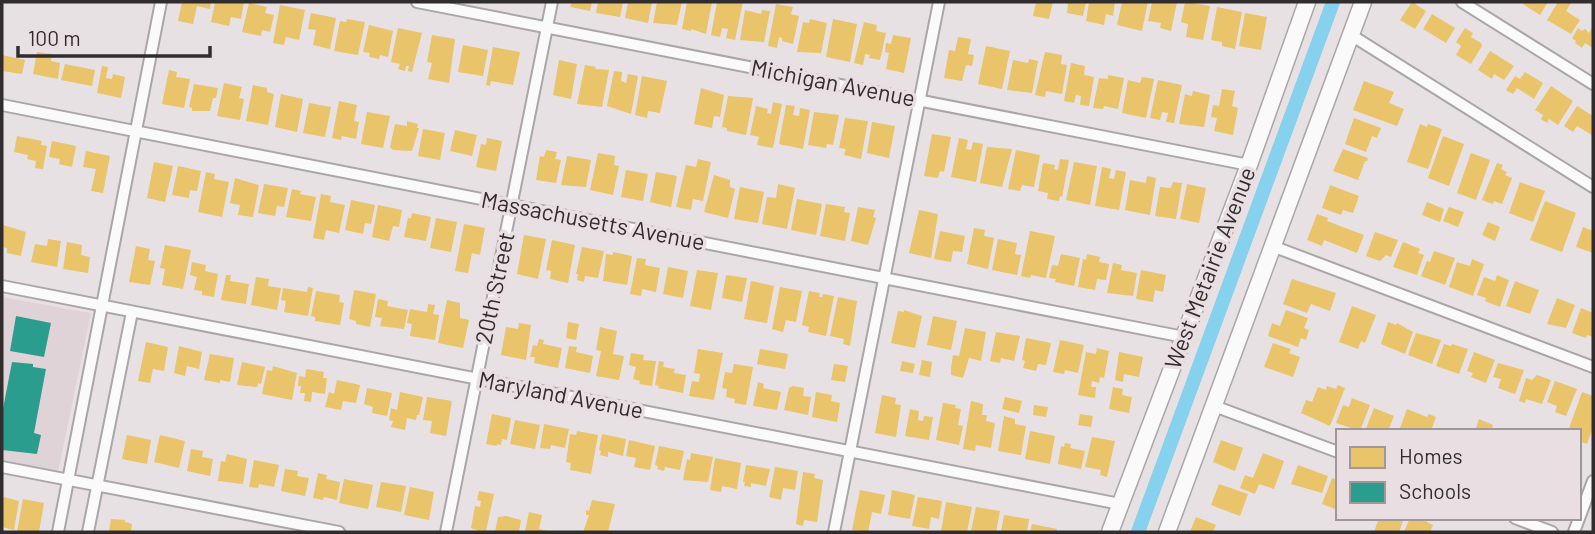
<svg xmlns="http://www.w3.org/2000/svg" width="1595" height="534" font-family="Barlow,sans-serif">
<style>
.built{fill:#e0d3d7}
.homes{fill:#e9c46a}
.schools{fill:#2a9d8f}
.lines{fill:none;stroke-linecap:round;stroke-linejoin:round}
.canal{stroke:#85d1ee;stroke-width:14}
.street-casing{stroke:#aaa6a7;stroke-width:14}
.secondary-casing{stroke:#aaa6a7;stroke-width:19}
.street{stroke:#fbfafb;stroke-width:10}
.secondary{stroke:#fbfafb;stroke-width:16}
.labels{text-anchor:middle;stroke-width:7;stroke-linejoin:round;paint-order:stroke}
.street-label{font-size:23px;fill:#312d2e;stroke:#e9dfe2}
</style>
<rect width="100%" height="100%" fill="#e7e1e3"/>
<!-- built -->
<path class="built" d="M2 297 91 313 58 472 2 460Z"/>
<!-- homes -->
<path class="homes" d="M182 2H211L210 9 197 6 193 24 178 21Z
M215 2H244L241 19 231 17 229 26 211 22Z
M572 2H592L590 11 570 7Z
M598 2H623L620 17 596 13Z
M628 2H652L648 23 625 18Z
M657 2H682L677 25 653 23Z
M687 2H712L706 34 691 29V31L682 29Z
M717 2H743L735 40 726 38 728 29 722 28 720 37 711 35Z
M1036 2H1053L1049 19 1033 16Z
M1063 2H1086L1083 16 1067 13 1068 4Z
M1089 2H1115L1113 16 1106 14 1104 25 1086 21Z
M1122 2H1148L1142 31 1117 25Z
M1152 2H1177L1171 31 1160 28 1161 23 1148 21Z
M1185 2 1210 6 1203 40 1186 37 1188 24 1181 22Z
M1412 2 1426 11 1415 29 1400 20Z
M1525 2H1548L1540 15 1523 4Z
M1558 2 1571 3 1566 11 1580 20 1571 34 1547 20Z
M249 3 267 7 265 13 274 15 270 32 262 30 261 36 242 32Z
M776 4 793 7 791 14 799 16 793 44 782 41V38L779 37 777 48 768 46Z
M280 5 305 10 299 40 286 37 284 45 273 43Z
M1217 7 1242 12 1235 49 1222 46V42L1211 40Z
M745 10 761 14 762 10 770 11 764 42 740 40Z
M311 13 336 18 330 49 313 45 316 30 308 29Z
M1245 13 1267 17 1261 50 1239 46Z
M1432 14 1455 28 1446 43 1423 29Z
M347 19 365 22 358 55 334 51 340 21 346 22Z
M810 19 827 23 821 53 797 52 803 22 809 23Z
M833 19 857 24 850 62 826 57Z
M864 22 877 25 876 31 886 33 880 60 869 58 870 55 865 54 863 65 854 63Z
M369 25 393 31 388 57 380 55 379 59 369 57 370 53 363 52Z
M1593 26V48L1585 43 1582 48 1575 43 1576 41 1572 38 1578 28 1582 31 1585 29 1589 33Z
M398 28 422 33 412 72 408 71 409 66H406L405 71 398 69 400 64 391 62Z
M1465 28 1473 33 1471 37 1481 43 1482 46 1471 64 1456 55 1461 46 1456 42Z
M432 35 455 39 449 83 428 79 432 63 427 62Z
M893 35 911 38 904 73 886 69 889 53 885 52 886 43 891 44Z
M958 37 971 39 968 54 974 55 972 66 966 65 962 81 944 78 949 50 955 51Z
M463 45 488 50 483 76 458 72Z
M986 46 1010 51 1002 89 978 84Z
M493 47 520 52 513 85 491 81 490 86 486 85Z
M1490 51 1514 66 1504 80 1494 74 1492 79 1478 70Z
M37 52 52 54 51 61 60 63 58 79 33 74Z
M1045 52 1062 55 1061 64 1067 65 1062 94 1046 91 1045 97 1035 95Z
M2 55 25 60 22 74 2 71Z
M1029 59 1038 61 1032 93 1007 90 1013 60 1028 63Z
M559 60 577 64 571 99 553 95Z
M1071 63 1085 66 1084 75 1094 77 1089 106 1080 105 1081 96 1076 95 1074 103 1064 101Z
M65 64 95 70 92 86 61 80Z
M585 65 596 67 595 69 609 70 602 107 577 104Z
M102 66 108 67 106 78 112 79 113 74 125 77 121 98 97 93Z
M169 70 177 72 176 77 190 79 184 108 162 104Z
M614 71 622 72 621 81 626 83 628 74 638 76 631 114 607 106Z
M1525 72 1543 83 1534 99 1517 88 1513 94 1506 90 1515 76 1520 79Z
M1108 75 1124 78 1118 109 1104 106 1103 109 1093 108 1099 78 1108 79Z
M642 76 667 81 660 113 648 111 647 118 635 115Z
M1142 77 1154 79 1146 118 1122 113 1128 80 1140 83Z
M1158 80 1182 85 1174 123 1166 122 1168 113 1162 112 1160 120 1150 118Z
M1364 81 1394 92 1389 103 1404 109 1397 126 1353 110Z
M224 83 242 87 239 98 244 99 240 120 217 116Z
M194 84 218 88 216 98H213L210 111H192V108L189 107Z
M253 85 267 88V92L274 94 268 125 246 121Z
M1551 86 1573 101 1558 125 1549 119 1547 123 1541 119 1543 115 1535 110Z
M701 88 724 95 720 117 714 116 712 128 694 124Z
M1222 89 1235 91 1232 106 1238 108 1233 135 1214 131 1217 118 1211 117 1213 105 1219 106Z
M1193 91 1210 95 1204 127 1179 124 1185 94 1192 96Z
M281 94 303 99 297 132 275 127Z
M728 96 753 98 746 135 727 131V128L722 127Z
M339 101 357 105 354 121 359 122 356 139 342 136 341 140 332 138Z
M773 102 782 104 773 148 757 145 759 137 750 135 756 106 768 109 767 113 771 114Z
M309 103 331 107 325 137 303 133Z
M786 105 795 106 793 115 799 116 800 108 810 110 803 149 779 144Z
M1577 106 1593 116 1592 135 1577 126 1573 132 1564 126Z
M367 112 390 116 383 148 361 144Z
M814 112 839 115 833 145 827 144 826 148 808 145Z
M845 118 868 121 861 159 844 155 846 149 839 148Z
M1354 118 1381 128 1377 138 1372 136 1366 152 1345 144Z
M407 121 418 124 417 128H419L412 151 393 150 390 147 395 124 407 126Z
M872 122 895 126 889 158 867 153Z
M1420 124 1427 127 1428 124 1442 129 1428 169 1407 162Z
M423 129 445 133 440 160 418 156Z
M455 130 477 135 472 156 450 151Z
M932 134 951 137 944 172 940 171 938 178 924 176Z
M17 136 42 141 41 145 47 146 43 169 35 168 36 161 27 159 28 155 14 152Z
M1443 136 1464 144 1449 186 1428 178Z
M487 138 502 141 496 171 476 167 481 144 486 145Z
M959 138 968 140 966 149 971 150 973 142 983 144 976 182 951 177Z
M52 141 76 146 72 167 59 164 60 159 49 157Z
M987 147 1012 149 1002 187 980 183Z
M1343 149 1368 158 1367 161H1365L1358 180 1333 171Z
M546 150 557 152 555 159 561 160 556 183 536 180 540 156 544 157Z
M1016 150 1040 155 1034 187 1022 185 1020 191 1008 189Z
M86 151 110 156 103 193 91 191 96 169 83 167Z
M598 153 615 156 614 165 619 166 613 195 590 190Z
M1471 153 1490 160 1476 200 1457 193Z
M567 156 591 160 586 187 561 185Z
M698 159 711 162 703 201 693 199 691 210 676 207 686 165 696 167Z
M1060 159 1069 160 1062 197 1060 196 1059 201 1047 199 1048 193 1038 191 1043 163 1055 165 1054 169 1058 170Z
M154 162 173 166 165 202 147 198Z
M1074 162 1097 166 1090 205 1066 200Z
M1497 163 1503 165 1501 169 1507 172 1505 175 1512 178 1502 204 1494 201 1493 204 1482 200Z
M178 166 201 171 197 191 190 190 189 198 172 195Z
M1102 167 1111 169 1109 178 1114 179 1116 170 1126 172 1119 210 1095 206Z
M626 170 648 174 643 201 621 197Z
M206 172 215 174 214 179 229 182 222 217 198 212Z
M656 172 677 176 671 207 650 202Z
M714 175 730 180V187L735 189 728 218 704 212Z
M1147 176 1156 178 1150 215 1125 210 1130 180 1146 183Z
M235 178 259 185 253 217 238 215 240 205 230 203Z
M1173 182 1182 183 1176 219 1155 216 1160 187 1171 188Z
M1520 182 1545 191 1533 222 1509 213Z
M264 184 288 188 284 207 277 206 275 216 258 213Z
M778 184 795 188 787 229 762 224 767 197 776 198Z
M1187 184 1206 188 1199 223 1180 219Z
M1330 185 1359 196 1353 213 1343 210 1341 215 1322 208Z
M740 187 764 192 758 223 734 219Z
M292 189 301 191 300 194 316 197 311 221 286 217Z
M321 194 331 196 330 202 345 205 339 233 326 230 324 240 313 238Z
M797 199 822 204 816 235 791 230Z
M351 200 375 205 371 224 365 223 363 234 345 230Z
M1545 201 1576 213 1562 252 1530 240Z
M1427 202 1444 209 1440 222 1422 215Z
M826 204 845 207 844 212 850 213 845 241 820 236Z
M378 205 402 210 399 227 393 226 389 241 372 237Z
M858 207 875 210 873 217 876 218 868 245 851 241Z
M1449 207 1464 212 1458 227 1443 221Z
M919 210 938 214 931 258 909 253Z
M412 213 431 217 426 241 404 237 408 218H411Z
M1317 214 1328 218 1327 221 1364 235 1357 253 1324 240 1322 246 1307 240Z
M436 218 457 222 451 252 430 248Z
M1488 222 1500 227 1495 241 1482 235Z
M464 224 485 228 480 255 472 253 468 273 455 271Z
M3 225 26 232 21 256 7 253V248L2 247Z
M1583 227 1593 231V253L1576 247Z
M974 228 985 230 984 236 994 238 988 269 967 264Z
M940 231 965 236 962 252 953 251 951 262 934 259Z
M1030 231 1055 236 1046 278 1031 275 1030 278 1021 276Z
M1375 232 1398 240 1391 257 1386 255 1380 261 1366 256Z
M524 235 546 239 538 279 517 274Z
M48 239 61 241 57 267 31 262 35 244 47 246Z
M998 239 1017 243 1015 254 1021 255 1017 275 992 270Z
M552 240 575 245 568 283 550 279 551 271 546 270Z
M67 242 82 245 81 255 90 257 88 273 63 269Z
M1403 242 1420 249 1418 253 1424 255 1417 275 1393 267Z
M165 245 191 250 183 289 162 285 165 269 160 268Z
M136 246 150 249 148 260 155 261 150 285 129 282Z
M582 247 604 251 598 278 585 276 584 282 577 280 578 274H576Z
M1434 251 1455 258 1445 285 1421 276 1427 261 1430 262Z
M613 252 632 256 627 285 603 281 606 254 613 255Z
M1061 254 1080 258 1074 286 1055 282 1056 279 1049 278 1052 265 1058 266Z
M1087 254 1100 257 1099 262 1109 264 1106 280 1097 279 1095 290 1078 287 1083 259 1086 260Z
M637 258 646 259 645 265 660 268 656 292 642 289 641 296 630 294Z
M1472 259 1484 264 1473 296 1449 287 1457 262 1470 266Z
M192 262 206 265 205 271 218 274 214 297 202 295V291L194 290 197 277 190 275Z
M1113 263 1122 265 1121 270 1137 273 1133 296 1107 293Z
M668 267 688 271 683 298 663 294Z
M697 270 718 273 711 310 690 306Z
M1141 270 1166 275 1163 292 1155 290 1153 302 1136 299Z
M226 275H231L230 281 249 284 246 304 221 300Z
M726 275 747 278 742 302 722 298Z
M1497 275 1509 280 1500 307 1485 301 1486 298 1477 295 1484 277 1495 281Z
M256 277 269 279 268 286 281 288 277 310 251 305Z
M1292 279 1336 293 1330 311 1311 304 1307 313 1283 304Z
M751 281 774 286 767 323 744 319Z
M1515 281 1539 290 1530 314 1506 306Z
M308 287 313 288 308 316 284 312 286 301 281 300 283 288 307 292Z
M780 287 802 291 796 322 786 320 783 332 772 329Z
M354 290 376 294 370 327 356 324V321L349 319Z
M316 291 340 295 339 302 344 303 340 325 315 321V317L311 316Z
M809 291 820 293 819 297H822L823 294 834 296 826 336 808 332 809 327 802 325Z
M838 297 857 301 850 346 843 344 844 339 830 336Z
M1557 298 1575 305 1566 328 1547 324Z
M378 299 388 301 387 306 408 310 404 329 380 326 382 318 375 317Z
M447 300 460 303V318L469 320 463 348 438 343Z
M428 304 435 305 433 314 439 315 435 340 410 336 412 324 407 323 410 309 427 312Z
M1352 306 1376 315 1365 343 1361 341 1358 349 1339 342Z
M1581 308 1593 313V337L1587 335 1586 338 1572 333Z
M904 310 922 316 915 348 891 343 898 311 904 312Z
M1286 310 1308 318 1304 328 1309 330 1306 340 1301 338 1298 347 1268 336 1272 323 1280 326Z
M933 316 957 321 951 350 927 345Z
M568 322 579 324 576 340 566 338Z
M1388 322 1396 325 1397 323 1413 332 1405 354 1381 344Z
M519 323 531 325 526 360 501 355 506 327 518 329Z
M600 327 617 331 613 354 624 356 619 380 596 376 601 351 596 350Z
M965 328 986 332 981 361 969 358 963 378 951 375V368L953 355 959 356Z
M996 332 1020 336 1014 361 1001 358 1000 363 990 361Z
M1416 333 1441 340 1432 364 1408 355Z
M1026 338 1051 343 1046 365 1038 364 1036 371 1023 368 1025 361 1022 360Z
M539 339 544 340 543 344 562 348 558 368 534 363 535 357H530L533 345 537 346Z
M1060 340 1084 345 1078 373 1065 370 1064 374 1053 372Z
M146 342 168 347 164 371 153 369 150 383 138 381Z
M1273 343 1291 349 1289 353 1300 357 1293 377 1264 367Z
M1444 344 1451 346 1452 344 1468 349 1459 374 1436 366Z
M179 346 202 352 199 369 187 366 185 376 174 373Z
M569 346 577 347 576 352 593 356 590 373 565 368Z
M1097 348 1109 351 1104 378 1100 377 1099 383 1092 381 1091 387H1096L1095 398 1078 395 1086 352 1096 354Z
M698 349 723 353 714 400 689 396 692 381 699 382 700 374 694 373Z
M760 349 788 354 785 369 757 364Z
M1119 352 1143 357 1139 377 1124 374 1123 382 1115 380Z
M1474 352 1495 360 1486 383 1471 377 1473 373 1467 371Z
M631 353 644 355 643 360 656 361 652 386 639 384 640 381 633 379 636 367 629 365Z
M210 354 234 358 230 382 220 380V383L204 380Z
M922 360 932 362 930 377 919 375Z
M659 361 664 362 663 367 675 369 674 373 686 375 683 393 658 388 659 386 655 385Z
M902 361 915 364 913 373 900 371Z
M242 362 265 367 261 384 258 383 257 387 237 385Z
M1498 363 1524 370 1515 394 1498 388 1501 379 1493 377Z
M734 364 753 367 746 405 734 403 735 399 726 397 727 389 722 388 725 372 732 373Z
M834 364 848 366 845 382 831 380Z
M273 366 297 373 292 400 262 394 267 370 272 371Z
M306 369 324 372 323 378H327L325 394 312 392 311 402 304 401 305 393H300L301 386H298L299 376 305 377Z
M1537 375 1551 380 1542 404 1526 399 1525 403 1519 401 1526 378 1532 380Z
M337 380 360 385 356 403 343 401 341 410 325 407 329 392 334 394Z
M1555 381 1577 389 1566 416 1555 412 1557 406 1547 402Z
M758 382 764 384 763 388 781 392 777 410 753 406Z
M1338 385 1345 388 1330 426 1301 413 1306 400 1312 402 1318 387 1326 390 1327 386 1336 389Z
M793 386 804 388 803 396 811 397 808 415 784 410 789 388Z
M1113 387 1123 389 1122 395 1132 397 1129 413 1109 409Z
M367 388 392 393 387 416 372 413 373 407 364 404Z
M400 392 423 397 419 415H417L416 420 407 418 405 430 391 427 393 421 389 420 391 408 397 410Z
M816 392 832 395 831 401 840 403 837 422 812 417Z
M1582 392 1593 396V427L1587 444 1579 441V431H1568Z
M882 395 896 398 895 404 901 405 896 437 875 433Z
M427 397 452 401 446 436 430 433 432 421 423 420Z
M1005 397 1022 401 1019 413 1002 409Z
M1352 398 1370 405 1360 431 1336 423 1343 405 1349 407Z
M971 401 983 404 982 415H987L986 421 995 423 991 448 976 445 975 451 963 449Z
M943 403 956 405 955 408 961 409 958 425 963 426 959 445 936 440Z
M1034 405 1048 407 1046 417 1033 415Z
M1374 408 1394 416 1388 431H1365Z
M910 409 919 411 918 420 923 421 924 416 933 417 929 440 905 436Z
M1407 409 1427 417 1429 414 1436 417 1431 431H1399Z
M492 414 511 418 507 440 502 439 501 445 497 444V446L486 444Z
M1080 414 1093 416 1091 427 1078 425Z
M1004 416 1015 419V424L1026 426 1021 455 998 451Z
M1479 419 1493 425 1491 431H1475Z
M515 420 540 425 535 449 510 444Z
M544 424 569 429 565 448 551 445 550 449 540 448Z
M577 431 598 435 591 474 570 470 571 463 566 462 570 434 576 435Z
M1030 431 1055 436 1050 464 1025 459Z
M602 434 626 439 623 456 608 452V457L600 455 601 451 599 450Z
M127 435 151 440 147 464 122 459Z
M160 435 185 441 179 468 154 462Z
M1092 437 1115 441 1107 477 1100 475 1101 470 1085 467Z
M629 440 655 446 650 470 634 467 636 458 626 456Z
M1221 440 1243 448 1235 471 1213 462Z
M1065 443 1071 444 1070 448 1085 451 1081 469 1058 464 1061 446 1064 447Z
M659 446 684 451 680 470 665 467 664 471 657 469 658 466 655 465Z
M191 449 203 451 202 457 213 459 210 476 187 471Z
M691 453 713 457 708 482 683 480 687 459 690 460Z
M1263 453 1284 461 1274 489 1259 484 1255 494 1240 488 1245 475 1253 478Z
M227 454 247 459 243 484 218 481 221 461 225 462Z
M715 458 741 463 737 489 722 486 721 492 710 490Z
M254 460 279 465 274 487 259 484 258 488 249 487Z
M746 465 770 469 766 486 751 483V487L744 486 745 482H743Z
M1298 465 1328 476 1322 493 1291 484Z
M775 467 798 471 795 490 783 488 781 500 769 497Z
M285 469 298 471 297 476 309 478 305 496 281 491Z
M803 472 815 474 814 478 823 480 817 522 804 520 803 526 796 524Z
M318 473 327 475 326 479 340 482 337 500 324 497 323 500 313 498Z
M1332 478 1338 480V510L1322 504Z
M344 479 373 485 368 509 339 503Z
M381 482 406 486 401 512 376 507Z
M1219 484 1248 494 1240 516 1211 505Z
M410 487 434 492 429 520 404 515Z
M860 490 885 495 881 514 872 512 868 532 852 530Z
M892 490 915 495 910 519 888 515Z
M479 491 494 494 486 531 481 530V532L471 528 475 506 480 507 481 501 477 500Z
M4 497 19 501 14 530 2 527V498Z
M918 497 942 501 939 519 931 517 929 529 912 526Z
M23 499 44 503 39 532H17Z
M592 500 615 504 608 532H583L589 515H586V510L589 511Z
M946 502 972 507 967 532H941Z
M976 507 1000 511 996 532 971 531Z
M529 512 542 515 539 529 552 532H525Z
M1004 515 1029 519 1027 532H1001Z
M506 516 521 520 519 532H495L498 517Z
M1196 517 1216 525 1213 532H1190Z
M1379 518H1404L1399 532H1374Z
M1410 518H1428L1427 522 1433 525 1430 532H1404Z
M111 519 125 520V522L132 524 131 532H109Z
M1032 524 1057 529 1056 532H1030Z"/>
<!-- schools -->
<path class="schools" d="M16 316 51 323 44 357 10 351Z
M12 362 33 364V367L46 369 34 433 41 435 37 454 2 450V414Z"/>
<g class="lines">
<!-- canal -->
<path class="canal" d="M1138 532 1333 2"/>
<!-- street casing -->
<g class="street-casing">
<path id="street" d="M417 2 1249 165
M1462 2 1593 84
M1351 35 1593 187
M2 105 1184 337
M1272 246 1593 367
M2 286 1120 504
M1214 406 1338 452
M2 467 339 532
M1515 518 1552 532
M58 532 161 2
M88 532 132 312
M446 532 552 2
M834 532 939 2
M1574 532 1593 481"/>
</g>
<!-- secondary casing -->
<g class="secondary-casing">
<path id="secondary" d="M1110 532 1249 165 1307 2
M1167 532 1363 2"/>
</g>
<!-- street -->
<use href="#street" class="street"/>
<!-- secondary -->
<use href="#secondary" class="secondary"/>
</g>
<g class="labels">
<!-- street labels -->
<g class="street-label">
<text transform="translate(833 83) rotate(11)" y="8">Michigan Avenue</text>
<text transform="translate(593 221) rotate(11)" y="8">Massachusetts Avenue</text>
<text transform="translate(1210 268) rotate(-69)" y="8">West Metairie Avenue</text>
<text transform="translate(495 288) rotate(-78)" y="8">20th Street</text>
<text transform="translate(561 395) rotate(11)" y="8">Maryland Avenue</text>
</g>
</g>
<!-- border -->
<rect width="1595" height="534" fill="none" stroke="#312d2e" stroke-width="7"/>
<!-- legend -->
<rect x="1336" y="429" width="245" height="91" fill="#e9dfe2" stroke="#9f989a" stroke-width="2"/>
<rect x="1350" y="447" width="35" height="21" fill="#e9c46a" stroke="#9f989a" stroke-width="2"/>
<text x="1399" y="464" font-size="21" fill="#312d2e">Homes</text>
<rect x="1350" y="482" width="35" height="21" fill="#2a9d8f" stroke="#9f989a" stroke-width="2"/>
<text x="1399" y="499" font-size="21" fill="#312d2e">Schools</text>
<!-- scale -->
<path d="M18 46v10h192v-10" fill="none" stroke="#312d2e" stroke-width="3.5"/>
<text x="28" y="46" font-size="21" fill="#312d2e" stroke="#e9dfe2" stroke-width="5" paint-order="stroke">100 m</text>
</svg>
